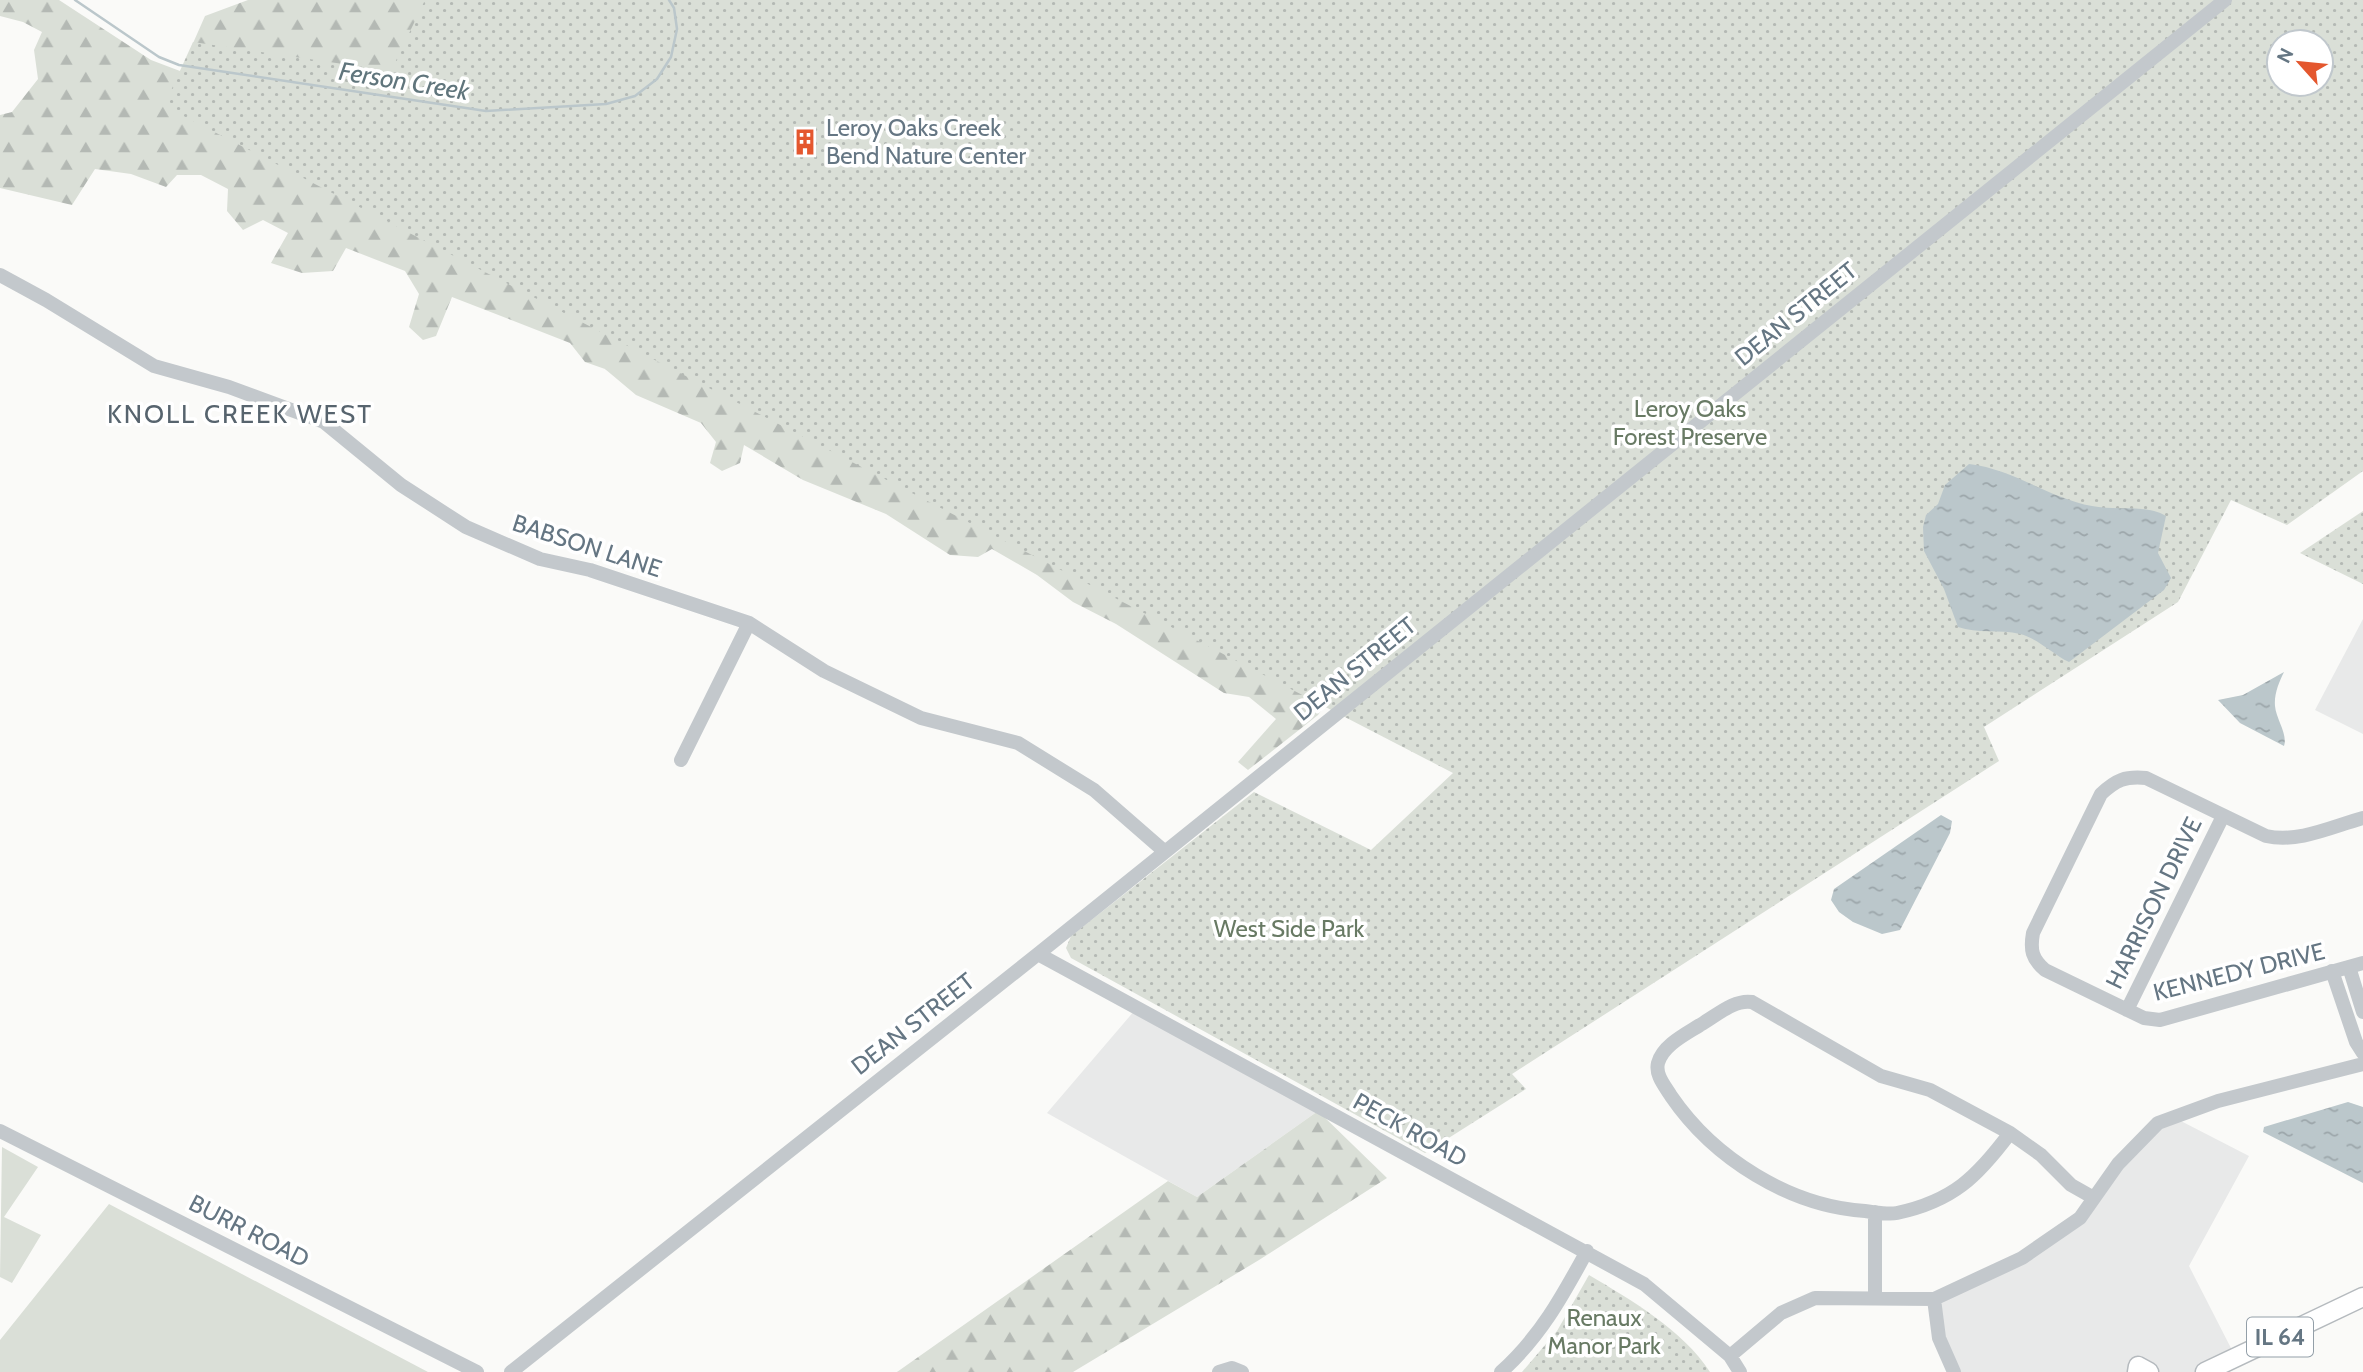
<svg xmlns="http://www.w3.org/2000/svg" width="2363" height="1372" font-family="Cabin,sans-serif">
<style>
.built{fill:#e8e9e9}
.green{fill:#dadfd7}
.forest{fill:url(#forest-firs)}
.park{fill:url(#park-dots);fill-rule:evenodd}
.water{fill:url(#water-ripples)}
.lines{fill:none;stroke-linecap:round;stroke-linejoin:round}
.stream{stroke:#bbc7cb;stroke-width:2.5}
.major-casing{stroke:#b5babe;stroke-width:21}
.minor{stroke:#c3c8cc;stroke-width:14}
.major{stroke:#fff;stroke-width:18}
.labels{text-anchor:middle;stroke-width:7;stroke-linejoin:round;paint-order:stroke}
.shield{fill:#fff;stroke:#939fa8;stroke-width:2}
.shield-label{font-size:23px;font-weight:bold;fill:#657683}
.poi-label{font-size:24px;fill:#657683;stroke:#fff;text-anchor:start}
.street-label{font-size:24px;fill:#657683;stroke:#fff}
.park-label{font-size:24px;fill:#687a64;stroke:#fff}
.water-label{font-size:26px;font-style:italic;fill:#60757c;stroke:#fff}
.neighbourhood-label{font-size:26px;letter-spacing:2px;fill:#57646e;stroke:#fff}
</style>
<defs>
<pattern id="forest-firs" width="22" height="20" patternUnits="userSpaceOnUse" patternTransform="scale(1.75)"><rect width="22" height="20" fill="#dadfd7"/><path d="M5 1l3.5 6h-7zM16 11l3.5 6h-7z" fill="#b4b9b4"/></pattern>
<pattern id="park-dots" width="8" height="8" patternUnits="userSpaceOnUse" patternTransform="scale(1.75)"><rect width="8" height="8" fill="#dadfd7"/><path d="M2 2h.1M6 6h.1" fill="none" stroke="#b4b9b4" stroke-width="1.8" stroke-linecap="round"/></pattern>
<pattern id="water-ripples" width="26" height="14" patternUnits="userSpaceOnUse" patternTransform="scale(1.75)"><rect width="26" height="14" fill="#bbc7cb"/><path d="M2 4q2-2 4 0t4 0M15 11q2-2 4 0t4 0" fill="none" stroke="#9ca6aa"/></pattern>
</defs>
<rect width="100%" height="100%" fill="#fafaf8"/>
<!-- built -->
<path class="built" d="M2363 619V734L2315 710Z
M1135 1010 1318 1111 1197 1197 1047 1113Z
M2177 1119 2249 1156 2189 1266 2234 1354 2197 1372H1959L1944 1338 1938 1300 2085 1219 2121 1166 2158 1128Z"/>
<!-- green -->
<path class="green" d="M2 1147 38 1167 4 1217 41 1235 12 1283 0 1277Z
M109 1204 428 1372H0V1340Z"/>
<!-- forest -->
<path class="forest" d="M0 0H59L151 60 180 71 1329 700 1318 715 1248 770 1238 762 1276 719 1249 697 1224 693 1116 624 1073 602 1037 575 992 549 978 557 950 555 886 514 803 480 744 445 740 463 722 471 710 463 716 442 701 423 636 395 605 369 585 362 570 343 452 297 436 336 423 340 409 327 419 294 405 271 346 248 333 271 302 273 271 263 288 233 263 220 243 230 227 211 228 189 201 175H177L166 187 131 174 95 169 72 205 0 188V115L12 112 38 79 34 50 42 32 23 22 0 16Z
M248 0H434L493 84 190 50 205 16Z
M1318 1111 1387 1178 1259 1260 1073 1372H897L1168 1181 1197 1197Z"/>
<!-- park -->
<path class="park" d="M425 0H2363V471L2287 525 2231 500 2178 602 1984 727 1999 761 1512 1074 1526 1089 1425 1153 1071 958 1066 948 1071 936 1254 792 1371 850 1453 773 164 106 193 42 391 71ZM2279 42H2321V84H2279Z
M2363 511V584L2300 553Z
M1589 1275C1631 1300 1683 1330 1710 1372H1522L1557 1331Z"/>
<!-- water -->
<path class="water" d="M1969 464C2013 469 2049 498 2092 506 2115 511 2147 504 2166 516L2158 553 2171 578 2164 590 2069 662C2051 653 2039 639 2020 634 2000 629 1977 634 1958 627L1944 589 1924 551 1923 527 1926 515 1938 504 1945 485Z
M2284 672C2279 682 2274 694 2275 706 2276 719 2288 734 2284 746L2240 723 2218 700 2243 695Z
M1941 815 1952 821 1950 833 1900 930 1882 934 1853 922 1839 912 1831 900 1834 889Z
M2348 1102 2363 1107V1183L2263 1132 2264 1127Z"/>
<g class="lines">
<!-- stream -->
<path class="stream" d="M75 0 159 57 179 65 486 111 606 104 635 96 657 79 671 57 677 29 674 8 669 0"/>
<!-- major casing -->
<g class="major-casing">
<path id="major" d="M2137 1372 2138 1366 2149 1372
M2205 1372 2363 1297"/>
</g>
<!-- minor -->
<path class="minor" d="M0 275 46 300 154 366 229 387 324 422 401 485 466 527 540 559 590 570 749 623 824 671 921 718 1018 743 1094 790 1164 851
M681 760 749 623
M2363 818C2331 827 2299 843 2266 836L2146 778C2125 776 2116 780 2101 794L2033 933C2030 950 2032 959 2045 970L2144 1018 2160 1020 2363 963
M1038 954 1644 1284 1730 1356 1740 1372
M2349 967 2363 1012
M2332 971 2356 1042 2363 1053
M2127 1010 2223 816
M0 1131 477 1372
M2010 1133C1977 1177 1953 1201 1897 1213 1887 1215 1875 1212 1865 1211 1790 1206 1714 1159 1671 1096 1665 1086 1655 1075 1658 1063 1663 1045 1686 1034 1700 1025 1716 1016 1734 999 1752 1002L1881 1076 1930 1090 2010 1133 2041 1155 2071 1185 2094 1198
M1875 1297V1212
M1934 1299 1939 1338 1954 1372
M1730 1356 1781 1313 1815 1298 1934 1299 2022 1258 2080 1218 2118 1164 2158 1123 2218 1101 2363 1064
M511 1372 1038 954 2225 0
M1219 1372 1232 1368 1242 1372
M1501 1372C1540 1337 1562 1297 1587 1251"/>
<!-- major -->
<use href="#major" class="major"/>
</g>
<!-- icons -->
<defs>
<g id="building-bare" transform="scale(2.1)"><path d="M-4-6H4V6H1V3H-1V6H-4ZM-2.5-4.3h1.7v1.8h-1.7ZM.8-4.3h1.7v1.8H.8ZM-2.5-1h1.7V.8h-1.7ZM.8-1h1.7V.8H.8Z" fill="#e4572e" stroke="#fff" stroke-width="2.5" paint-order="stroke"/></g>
</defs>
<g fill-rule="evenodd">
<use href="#building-bare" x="805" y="142"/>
</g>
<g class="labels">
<!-- shield labels -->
<rect class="shield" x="2247" y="1317.5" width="66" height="39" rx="5"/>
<g class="shield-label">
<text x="2280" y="1345">IL 64</text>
</g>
<!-- poi labels -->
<g class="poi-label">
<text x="826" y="136">Leroy Oaks Creek<tspan x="826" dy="28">Bend Nature Center</tspan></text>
</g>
<!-- street labels -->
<g class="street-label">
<text transform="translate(1796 314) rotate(-39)" y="8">DEAN STREET</text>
<text transform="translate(587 546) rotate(18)" y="8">BABSON LANE</text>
<text transform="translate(1355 669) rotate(-39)" y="8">DEAN STREET</text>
<text transform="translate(2154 903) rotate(-64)" y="8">HARRISON DRIVE</text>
<text transform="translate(2239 972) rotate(-14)" y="8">KENNEDY DRIVE</text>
<text transform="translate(913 1024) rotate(-38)" y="8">DEAN STREET</text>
<text transform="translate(1410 1130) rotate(29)" y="8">PECK ROAD</text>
<text transform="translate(249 1231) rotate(27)" y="8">BURR ROAD</text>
</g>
<!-- park labels -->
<g class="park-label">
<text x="1690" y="417">Leroy Oaks<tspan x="1690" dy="28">Forest Preserve</tspan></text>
<text x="1289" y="937">West Side Park</text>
<text x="1604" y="1326">Renaux<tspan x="1604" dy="28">Manor Park</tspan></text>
</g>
<!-- water labels -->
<g class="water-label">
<text transform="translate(404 81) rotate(9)" y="9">Ferson Creek</text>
</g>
<!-- neighbourhood labels -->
<g class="neighbourhood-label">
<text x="240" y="423">KNOLL CREEK WEST</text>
</g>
</g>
<!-- north arrow -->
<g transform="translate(2300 63) rotate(297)"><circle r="33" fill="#ffffff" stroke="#c1c8cd" stroke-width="2"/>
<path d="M0-5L12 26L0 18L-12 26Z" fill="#e4572e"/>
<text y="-10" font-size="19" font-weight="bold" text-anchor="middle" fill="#657683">N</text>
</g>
</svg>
